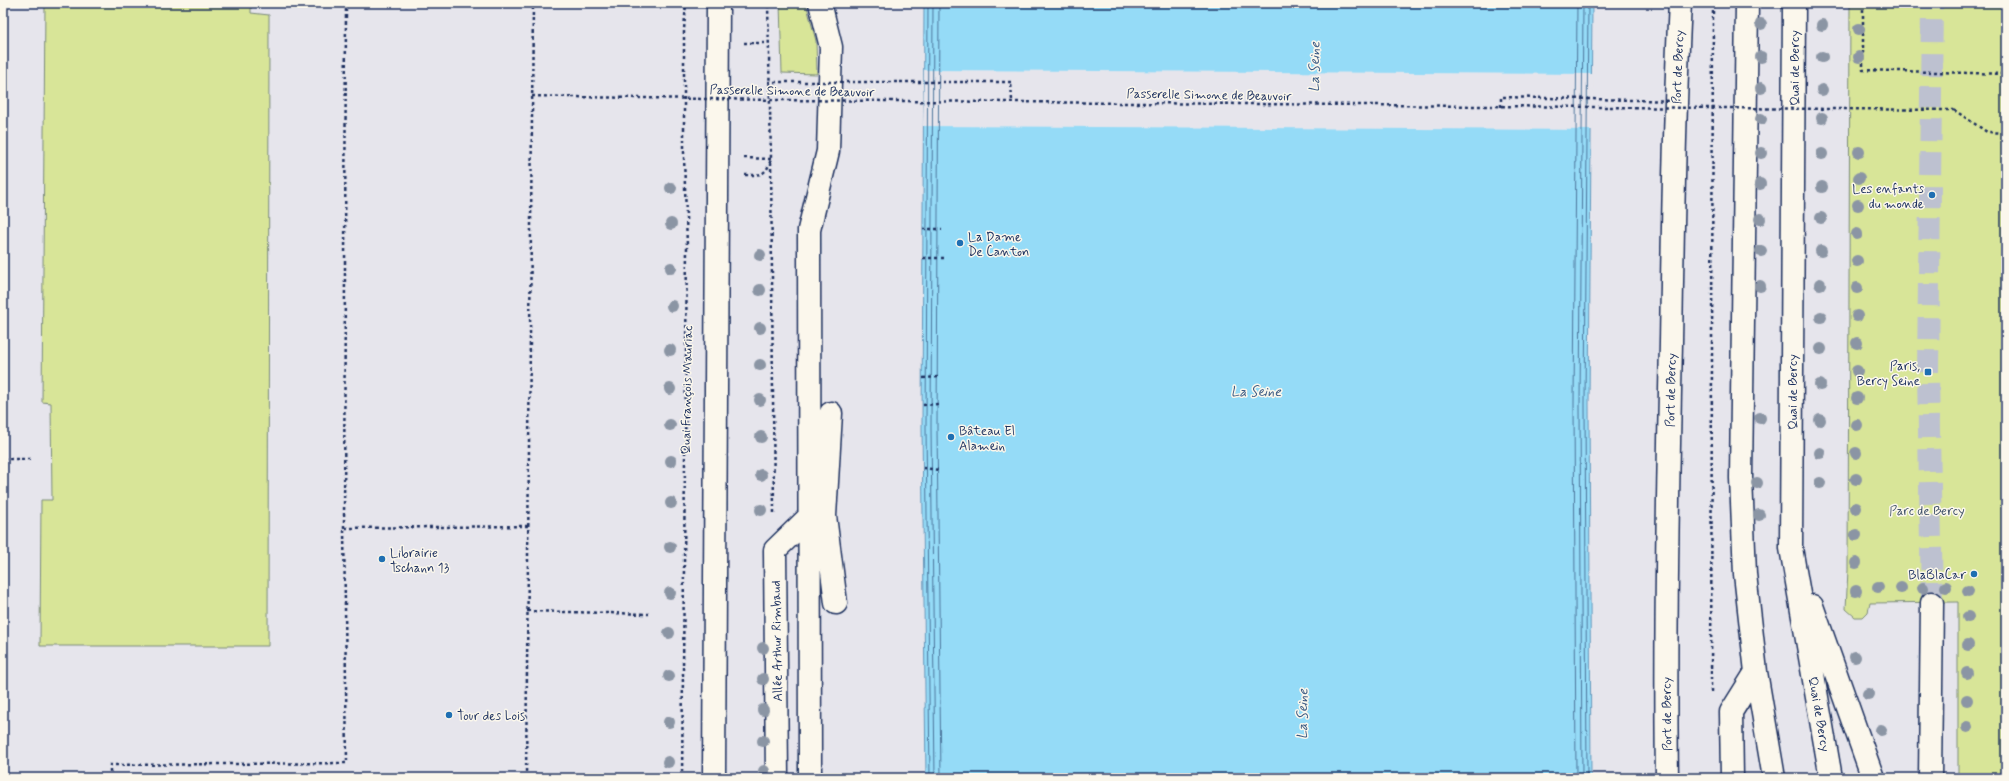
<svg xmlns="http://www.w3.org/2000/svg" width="2009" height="781" font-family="Mynerve,sans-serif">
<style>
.green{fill:#d8e598;stroke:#7a8a7b}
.water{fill:#95dbf7;stroke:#6496ba}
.pier{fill:#e6e5ec}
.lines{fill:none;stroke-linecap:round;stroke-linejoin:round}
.shore{stroke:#4c749b;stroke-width:1}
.minor-tunnel{stroke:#bdc1d0;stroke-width:22;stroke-dasharray:22 11;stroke-linecap:butt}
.minor-casing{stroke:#1b2f5e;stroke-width:25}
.major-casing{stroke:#1b2f5e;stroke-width:25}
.path{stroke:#1b2f5e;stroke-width:2.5;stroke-dasharray:3 3;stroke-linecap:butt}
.minor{stroke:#fbf7ec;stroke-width:22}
.major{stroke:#fbf7ec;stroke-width:22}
.path-bridge{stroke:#1b2f5e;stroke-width:2.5;stroke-dasharray:3 3;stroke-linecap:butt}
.tree{fill:#8b95a4}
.poi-dot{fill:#1f6fb2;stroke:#fbf7ec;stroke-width:1.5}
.labels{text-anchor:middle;stroke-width:3;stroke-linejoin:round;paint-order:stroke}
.street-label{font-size:13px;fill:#1b2f5e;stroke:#fbf7ec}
.poi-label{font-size:13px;fill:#1b2f5e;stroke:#fbf7ec;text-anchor:start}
.park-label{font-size:13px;fill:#41536a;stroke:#fbf7ec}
.water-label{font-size:14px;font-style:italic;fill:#3a5a84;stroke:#fbf7ec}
</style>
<rect width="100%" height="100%" fill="#e6e5ec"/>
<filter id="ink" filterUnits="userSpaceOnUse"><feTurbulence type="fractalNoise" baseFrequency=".025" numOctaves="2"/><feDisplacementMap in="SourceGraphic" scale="8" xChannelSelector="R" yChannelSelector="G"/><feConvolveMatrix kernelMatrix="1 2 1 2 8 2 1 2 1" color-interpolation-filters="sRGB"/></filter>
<g filter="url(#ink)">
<!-- green -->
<path class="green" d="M45 3H251V13L269 15 268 646H40L41 500H52L51 403 42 402Z
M780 3H806L816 41 817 74 782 73Z
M1850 3H2006V778H1958V602L1870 603 1868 612 1863 617H1855L1846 609 1848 570Z"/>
<!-- water -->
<path class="water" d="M924 3H1592L1589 404 1591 778H926L922 428Z"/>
<!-- pier -->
<path class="pier" d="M924 70 1593 74V130L923 126Z"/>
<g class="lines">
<!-- shore -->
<path class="shore" d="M928 3 926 428 930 778
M933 3 931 428 935 778
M939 3 937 428 941 778
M1576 778 1574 404 1577 3
M1582 778 1580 404 1583 3
M1587 778 1585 404 1588 3"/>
<!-- minor-tunnel -->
<path class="minor-tunnel" d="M1932 603 1928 372 1932 3"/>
<!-- minor casing -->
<g class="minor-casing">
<path id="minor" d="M825 516 836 603
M777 778 775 550 808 518 825 516 831 413
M810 778 809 230 828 151 831 47 820 3
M1667 778C1665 633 1668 487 1671 342 1673 229 1674 116 1680 3
M1930 778 1932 603"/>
</g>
<!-- major casing -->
<g class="major-casing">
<path id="major" d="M1747 3 1741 478 1745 574 1756 672 1774 778
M1794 3 1791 548 1831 778
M1812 606 1873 778
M714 778 718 3
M1732 778 1731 712 1756 672"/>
</g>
<!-- path -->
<path class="path" d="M1863 3V70L2006 74
M744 43H768
M532 96 572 97
M1954 110 1987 132 2006 133
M744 158 771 159 774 514
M745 175C761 175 766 176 771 159L768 3
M923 229H942
M923 258H945
M923 378 939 377
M923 405 939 404
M3 459H33
M923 468 940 470
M344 528 346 3
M527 611 649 614
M1711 692 1713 3
M110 778V765L347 763 344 528 528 526
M526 778 533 3
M682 778 687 246 684 157V30L686 3"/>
<!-- minor -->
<use href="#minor" class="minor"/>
<!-- major -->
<use href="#major" class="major"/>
<!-- path-bridge -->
<path class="path-bridge" d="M768 82H1011L1012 101
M572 97 778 100 1954 110
M1501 107V97L1679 101"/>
</g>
<!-- trees -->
<g class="tree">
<circle cx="1761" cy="24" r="6"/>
<circle cx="1822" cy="25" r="6"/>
<circle cx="1859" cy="29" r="6"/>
<circle cx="1761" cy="57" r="6"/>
<circle cx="1822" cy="57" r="6"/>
<circle cx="1859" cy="57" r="6"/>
<circle cx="1761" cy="88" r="6"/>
<circle cx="1822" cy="90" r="6"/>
<circle cx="1822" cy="118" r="6"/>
<circle cx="1761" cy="119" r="6"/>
<circle cx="1859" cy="152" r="6"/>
<circle cx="1761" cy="153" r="6"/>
<circle cx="1822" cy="154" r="6"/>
<circle cx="1859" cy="178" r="6"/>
<circle cx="1760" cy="184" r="6"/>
<circle cx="1822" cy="187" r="6"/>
<circle cx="671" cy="188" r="6"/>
<circle cx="1858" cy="205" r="6"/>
<circle cx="1821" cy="218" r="6"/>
<circle cx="1760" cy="219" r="6"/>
<circle cx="671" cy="224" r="6"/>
<circle cx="1857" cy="234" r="6"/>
<circle cx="1761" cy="251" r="6"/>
<circle cx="1821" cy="251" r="6"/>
<circle cx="760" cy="255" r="6"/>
<circle cx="1857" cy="261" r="6"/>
<circle cx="671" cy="268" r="6"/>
<circle cx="1820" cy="284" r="6"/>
<circle cx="1760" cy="286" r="6"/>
<circle cx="1857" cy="288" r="6"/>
<circle cx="760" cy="290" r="6"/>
<circle cx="672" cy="306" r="6"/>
<circle cx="1857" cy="316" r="6"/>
<circle cx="1821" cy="317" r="6"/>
<circle cx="760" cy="328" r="6"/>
<circle cx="1857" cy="343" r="6"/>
<circle cx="1821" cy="349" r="6"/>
<circle cx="670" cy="350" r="6"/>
<circle cx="760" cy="365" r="6"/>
<circle cx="1857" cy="371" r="6"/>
<circle cx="1820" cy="385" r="6"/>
<circle cx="670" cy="389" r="6"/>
<circle cx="1857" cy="398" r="6"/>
<circle cx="760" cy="400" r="6"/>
<circle cx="1760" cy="418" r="6"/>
<circle cx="1820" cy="420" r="6"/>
<circle cx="670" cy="425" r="6"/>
<circle cx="1857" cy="425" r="6"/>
<circle cx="761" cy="437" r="6"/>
<circle cx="1820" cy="453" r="6"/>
<circle cx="1856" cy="453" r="6"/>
<circle cx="671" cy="461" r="6"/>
<circle cx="761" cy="475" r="6"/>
<circle cx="1856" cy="479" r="6"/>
<circle cx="1757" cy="483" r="6"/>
<circle cx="1820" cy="483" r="6"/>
<circle cx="671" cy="503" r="6"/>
<circle cx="1856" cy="508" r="6"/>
<circle cx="761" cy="510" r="6"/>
<circle cx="1759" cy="515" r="6"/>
<circle cx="1856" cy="535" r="6"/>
<circle cx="670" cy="547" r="6"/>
<circle cx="1856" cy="563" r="6"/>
<circle cx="1878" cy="587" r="6"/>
<circle cx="1946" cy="587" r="6"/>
<circle cx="1901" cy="588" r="6"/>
<circle cx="1923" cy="588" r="6"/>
<circle cx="1856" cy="591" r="6"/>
<circle cx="1968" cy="591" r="6"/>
<circle cx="670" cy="593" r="6"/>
<circle cx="1968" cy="617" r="6"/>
<circle cx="669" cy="633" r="6"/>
<circle cx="1968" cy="645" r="6"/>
<circle cx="763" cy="648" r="6"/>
<circle cx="1855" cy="657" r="6"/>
<circle cx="1967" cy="673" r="6"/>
<circle cx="669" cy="676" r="6"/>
<circle cx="763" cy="679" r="6"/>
<circle cx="1868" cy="694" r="6"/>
<circle cx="1967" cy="700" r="6"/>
<circle cx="763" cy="710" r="6"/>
<circle cx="669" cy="722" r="6"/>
<circle cx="1967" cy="727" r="6"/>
<circle cx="1881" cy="730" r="6"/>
<circle cx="763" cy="741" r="6"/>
<circle cx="668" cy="762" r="6"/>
<circle cx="764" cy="771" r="6"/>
</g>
</g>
<!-- markers -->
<g class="poi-dot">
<circle cx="1932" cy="195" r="4"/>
<circle cx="960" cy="243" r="4"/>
<rect x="1924" y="368" width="8" height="8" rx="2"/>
<circle cx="951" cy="437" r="4"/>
<circle cx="382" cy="559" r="4"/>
<circle cx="1974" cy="574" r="4"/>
<circle cx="449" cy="715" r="4"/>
</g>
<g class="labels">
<!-- street labels -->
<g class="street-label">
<text transform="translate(1677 67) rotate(-88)" y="5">Port de Bercy</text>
<text transform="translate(1794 68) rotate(-90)" y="5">Quai de Bercy</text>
<text transform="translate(792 90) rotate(1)" y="5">Passerelle Simone de Beauvoir</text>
<text transform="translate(1209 94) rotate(1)" y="5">Passerelle Simone de Beauvoir</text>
<text transform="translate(686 390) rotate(-89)" y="5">Quai François Mauriac</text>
<text transform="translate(1670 390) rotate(-89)" y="5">Port de Bercy</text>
<text transform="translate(1792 392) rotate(-90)" y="5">Quai de Bercy</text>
<text transform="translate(776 641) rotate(-91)" y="5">Allée Arthur Rimbaud</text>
<text transform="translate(1666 714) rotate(-91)" y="5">Port de Bercy</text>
<text transform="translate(1820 714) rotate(80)" y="5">Quai de Bercy</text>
</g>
<!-- poi labels -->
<g class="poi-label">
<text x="1924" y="193" text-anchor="end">Les enfants<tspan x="1924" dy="15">du monde</tspan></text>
<text x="968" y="241">La Dame<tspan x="968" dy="15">De Canton</tspan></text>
<text x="1920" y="370" text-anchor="end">Paris,<tspan x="1920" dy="15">Bercy Seine</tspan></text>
<text x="959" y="435">Bâteau El<tspan x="959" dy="15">Alamein</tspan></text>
<text x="390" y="557">Librairie<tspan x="390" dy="15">Tschann 13</tspan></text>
<text x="1966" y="579" text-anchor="end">BlaBlaCar</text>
<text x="457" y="720">Tour des Lois</text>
</g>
<!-- park labels -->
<g class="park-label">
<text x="1927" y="515">Parc de Bercy</text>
</g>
<!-- water labels -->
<g class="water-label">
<text transform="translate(1314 67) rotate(-89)" y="5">La Seine</text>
<text x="1256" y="396">La Seine</text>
<text transform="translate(1302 714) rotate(-89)" y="5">La Seine</text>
</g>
</g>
<!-- margin -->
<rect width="2009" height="781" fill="none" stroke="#fbf7ec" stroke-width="16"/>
<rect x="8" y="8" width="1993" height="765" fill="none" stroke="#1b2f5e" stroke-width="1.5" filter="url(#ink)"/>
</svg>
